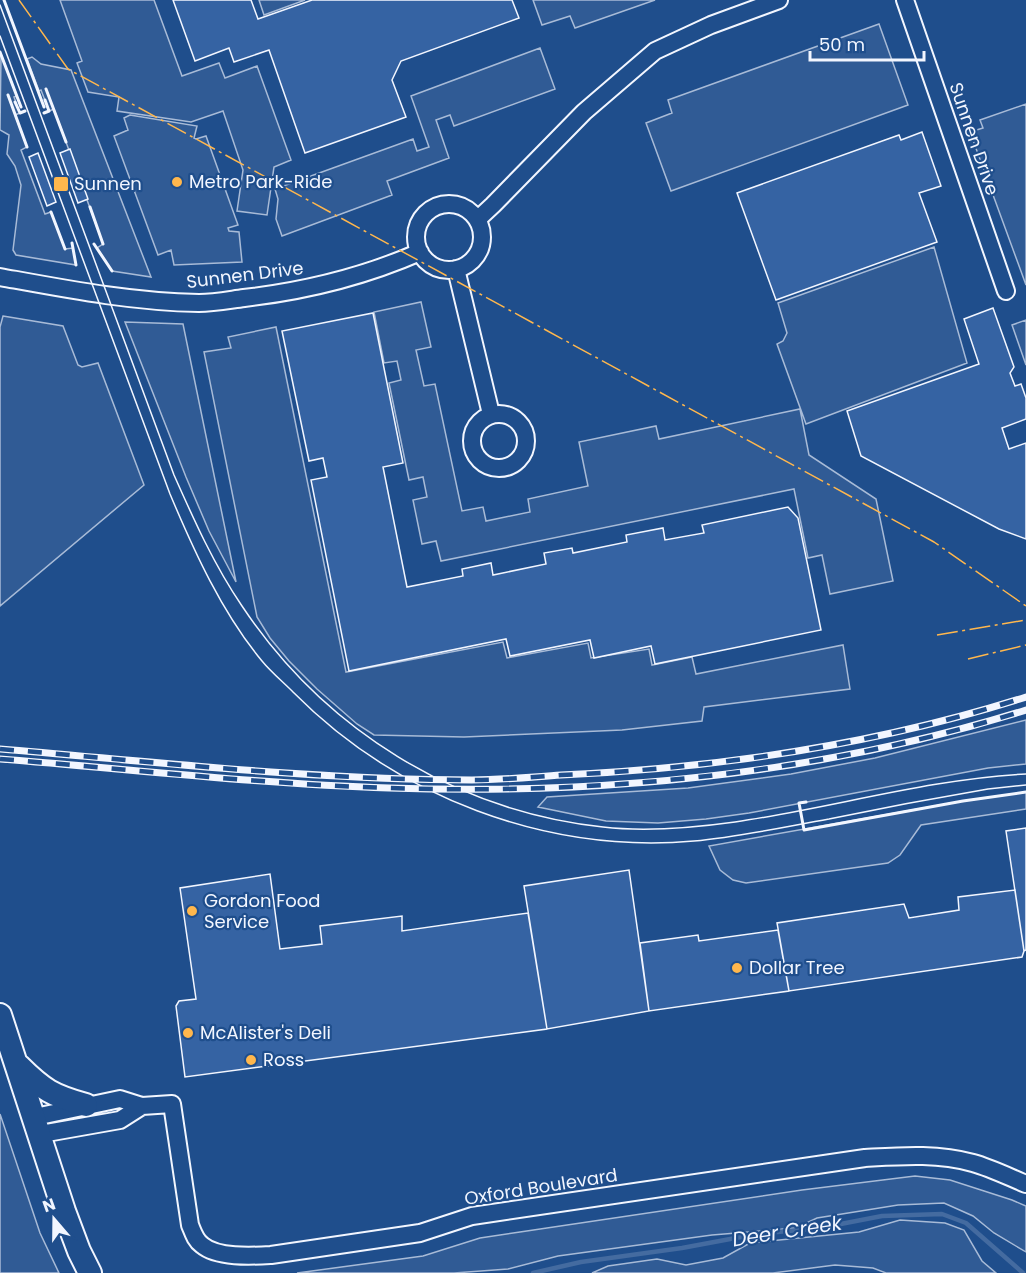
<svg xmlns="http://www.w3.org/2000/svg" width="1026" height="1273" font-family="Poppins,sans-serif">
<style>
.built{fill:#305b95;stroke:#a8bbd7;stroke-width:1.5}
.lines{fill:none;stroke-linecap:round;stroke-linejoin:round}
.stream{stroke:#446ba0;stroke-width:4.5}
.building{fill:#3563a3;stroke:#f2f6ff;stroke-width:1.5}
.minor-casing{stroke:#f2f6ff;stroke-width:20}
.major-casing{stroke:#f2f6ff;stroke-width:26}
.minor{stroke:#1f4e8c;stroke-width:16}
.major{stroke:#1f4e8c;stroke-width:22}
.tram{stroke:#f2f6ff;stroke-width:1.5}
.rail-casing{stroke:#f2f6ff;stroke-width:7}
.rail{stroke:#1f4e8c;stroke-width:4.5;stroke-dasharray:14;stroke-linecap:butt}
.wall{stroke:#f2f6ff;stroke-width:3}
.power{stroke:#ffb74d;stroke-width:1.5;stroke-dasharray:21 4.5 3 4.5;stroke-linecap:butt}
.poi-dot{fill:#ffb74d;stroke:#1f4e8c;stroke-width:2}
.labels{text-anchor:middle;stroke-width:4.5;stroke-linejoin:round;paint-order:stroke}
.street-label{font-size:18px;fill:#f2f6ff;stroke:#1f4e8c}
.poi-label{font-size:18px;fill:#f2f6ff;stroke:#1f4e8c;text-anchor:start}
.water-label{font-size:20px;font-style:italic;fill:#f2f6ff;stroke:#1f4e8c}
</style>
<rect width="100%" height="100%" fill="#1f4e8c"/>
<!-- built -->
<path class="built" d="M60 0H154L182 76 219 63 225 78 257 66 291 160 274 167 267 215 237 211 243 170 223 111 191 122 117 111 119 97 88 92 77 63 82 61Z
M259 0H305L264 15Z
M533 0H655L575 28 570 16 542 25Z
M879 24 908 105 671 191 646 123 672 113 668 100Z
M540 48 555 89 454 126 450 115 436 120 449 158 387 181 392 195 282 236 276 219 278 199 275 189 413 139 417 151 429 147 411 96Z
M1 54 17 96 14 97 20 113 15 115 27 147 21 150 45 214 51 212 65 249 73 248 76 265 16 255 13 250 21 185 15 166 7 154 9 135 0 130Z
M32 57 41 64 71 70 151 277 112 271 97 248 103 244 54 109 49 111 41 90 39 91 27 59Z
M1026 104V285L970 132 983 128 980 120Z
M130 115 197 126 194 138 196 139 206 136 238 225 228 228 229 231 239 232 242 262 174 265 171 250 158 255 114 136 128 130 124 118Z
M934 247 967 363 806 424 777 344 783 341 787 333 778 303Z
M421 302 431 347 416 350 424 386 435 384 462 511 483 507 486 521 530 512 528 499 588 486 579 442 656 426 659 439 800 409 809 455 876 499 893 581 830 594 822 555 808 558 794 489 441 561 436 541 422 544 413 500 427 497 423 477 409 480 389 383 401 380 397 361 384 363 374 312Z
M3 316 63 326 78 365 82 367 98 363 144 485 0 606V327Z
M1026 320V365L1012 325Z
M125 322 183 324 236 582 209 531 186 477Z
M276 327 346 672 503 642 507 658 588 643 591 658 649 649 652 665 692 657 696 674 843 645 850 689 704 707 702 721 622 730 464 737 374 735 357 724 317 689 289 661 270 638 257 617 204 352 231 348 228 337Z
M1026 720V764L988 768 749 813 706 819 658 823 606 821 538 807 547 797 688 788 791 774 875 758Z
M1026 792V809L921 825 900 855 888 863 746 883 733 880 720 870 709 846 963 801Z
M0 1114 40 1233 59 1273H0Z
M915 1176 950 1180 1012 1200 1026 1206V1252L994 1233 973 1216 944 1203 898 1205 817 1218 796 1228 712 1235 558 1256 508 1269 454 1273H297L423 1256 480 1238 520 1232 802 1190Z
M900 1220 945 1223 964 1230 982 1261 996 1273H886L873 1268 835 1265 773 1273H592L608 1266 657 1259 686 1265 723 1258 750 1243 859 1232Z"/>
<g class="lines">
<!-- stream -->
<path class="stream" d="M533 1273 581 1262 682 1248 757 1234 820 1228 882 1216 942 1214 966 1223 1023 1273"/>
</g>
<!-- building -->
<path class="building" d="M173 0H251L258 19 312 0H512L519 18 401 61 392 80 406 117 305 153 269 50 234 62 229 48 195 61Z
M922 132 941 186 919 193 937 242 776 300 737 193 899 135 901 140Z
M70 149 88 199 78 203 60 153Z
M38 153 56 202 47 206 29 157Z
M993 308 1014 367 1010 373 1015 386 1021 384 1026 398V419L1002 428 1009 449 1026 443V539L999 529 861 456 847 411 979 364 964 319Z
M373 313 403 463 383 467 407 587 463 576 462 569 491 563 493 575 546 564 544 553 572 548 573 553 627 542 626 535 663 528 665 540 704 533 702 525 788 507 798 518 821 630 655 664 651 646 594 658 590 640 510 656 506 639 349 671 311 480 327 477 323 458 309 461 282 331Z
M1026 828V950L1024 951 1006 831Z
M629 870 649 1011 547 1029 524 886Z
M270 874 280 949 322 944 320 926 402 916V931L528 913 547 1029 185 1077 176 1006 179 1001 196 999 180 888Z
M1015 890 1024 951 1022 957 789 991 777 923 904 904 909 918 959 910 958 897Z
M778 930 789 991 649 1011 640 943 698 935 699 941Z"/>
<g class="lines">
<!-- minor casing -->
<g class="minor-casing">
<path id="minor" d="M905 0 1006 291
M416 237a33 33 0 1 1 66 0a33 33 0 1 1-66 0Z
M478 219 493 205 584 112 655 51 711 25 779 0
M456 269 491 414
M0 277C66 289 132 302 199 303 214 303 229 300 244 298 305 291 363 277 420 252
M472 441a27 27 0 1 1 54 0a27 27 0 1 1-54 0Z
M35 1117 120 1099 142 1106 172 1104 190 1225C193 1232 195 1240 202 1245 217 1258 252 1256 271 1255L420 1233 472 1216 865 1158C901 1156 937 1153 973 1163 991 1168 1009 1177 1026 1184
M41 1134 120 1120 142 1106"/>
</g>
<!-- major casing -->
<g class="major-casing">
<path id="major" d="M0 1015 64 1211 79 1251 90 1273
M19 1066C43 1090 53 1096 86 1105"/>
</g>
<!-- minor -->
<use href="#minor" class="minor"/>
<!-- major -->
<use href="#major" class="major"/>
<!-- tram -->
<path class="tram" d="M0 5 174 475C194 520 214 565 242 606 324 729 455 811 603 827 646 832 692 828 735 822 832 808 928 779 1026 774
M0 36 170 494C194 551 222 613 262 661 271 672 283 682 293 692 397 797 546 854 694 841 739 837 784 827 829 819 882 808 935 798 988 789L1026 785"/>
<!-- rail casing -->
<g class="rail-casing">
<path id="rail" d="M0 749C157 762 315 780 472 780 502 780 531 777 561 775 718 768 875 745 1026 697
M0 759C129 769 259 784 389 788 602 795 822 774 1026 710"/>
</g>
<!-- rail -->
<use href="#rail" class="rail"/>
<!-- wall -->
<path class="wall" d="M4 0 44 107
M0 52 21 107
M46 89 66 142
M8 95 27 147
M15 102 20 113 25 111
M44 113 49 111 45 100
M90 207 103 244
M51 212 65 249
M72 243 76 265
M94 244 112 271
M806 802 799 803 804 830 963 801 1026 792"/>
<!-- power -->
<path class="power" d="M19 0 68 69 934 542 1026 606
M937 635 1026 620
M968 659 1026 645"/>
</g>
<!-- markers -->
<g class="poi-dot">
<circle cx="177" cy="182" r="6"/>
<rect x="53" y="176" width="16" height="16" rx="3"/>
<circle cx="192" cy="911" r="6"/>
<circle cx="737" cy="968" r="6"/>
<circle cx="188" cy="1033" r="6"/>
<circle cx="251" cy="1060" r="6"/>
</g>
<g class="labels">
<!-- street labels -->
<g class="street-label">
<text transform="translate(974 139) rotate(71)" y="6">Sunnen Drive</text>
<text transform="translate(245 275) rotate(-7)" y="6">Sunnen Drive</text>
<text transform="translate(541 1187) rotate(-9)" y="6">Oxford Boulevard</text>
</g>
<!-- poi labels -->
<g class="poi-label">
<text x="189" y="188">Metro Park-Ride</text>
<text x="74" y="190">Sunnen</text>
<text x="204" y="907">Gordon Food<tspan x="204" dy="21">Service</tspan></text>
<text x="749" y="974">Dollar Tree</text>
<text x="200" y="1039">McAlister's Deli</text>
<text x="263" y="1066">Ross</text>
</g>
<!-- water labels -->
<g class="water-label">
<text transform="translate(787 1231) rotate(-9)" y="7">Deer Creek</text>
</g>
</g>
<!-- north arrow -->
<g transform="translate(54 1219) rotate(340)" stroke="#1f4e8c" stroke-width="4.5" paint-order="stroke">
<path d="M0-4.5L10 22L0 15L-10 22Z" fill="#f2f6ff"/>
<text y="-9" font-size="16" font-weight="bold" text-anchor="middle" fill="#f2f6ff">N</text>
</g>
<!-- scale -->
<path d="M810 51v9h114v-9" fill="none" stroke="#f2f6ff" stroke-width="3"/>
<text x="819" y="51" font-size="18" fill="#f2f6ff" stroke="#1f4e8c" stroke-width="4.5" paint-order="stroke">50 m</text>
</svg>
